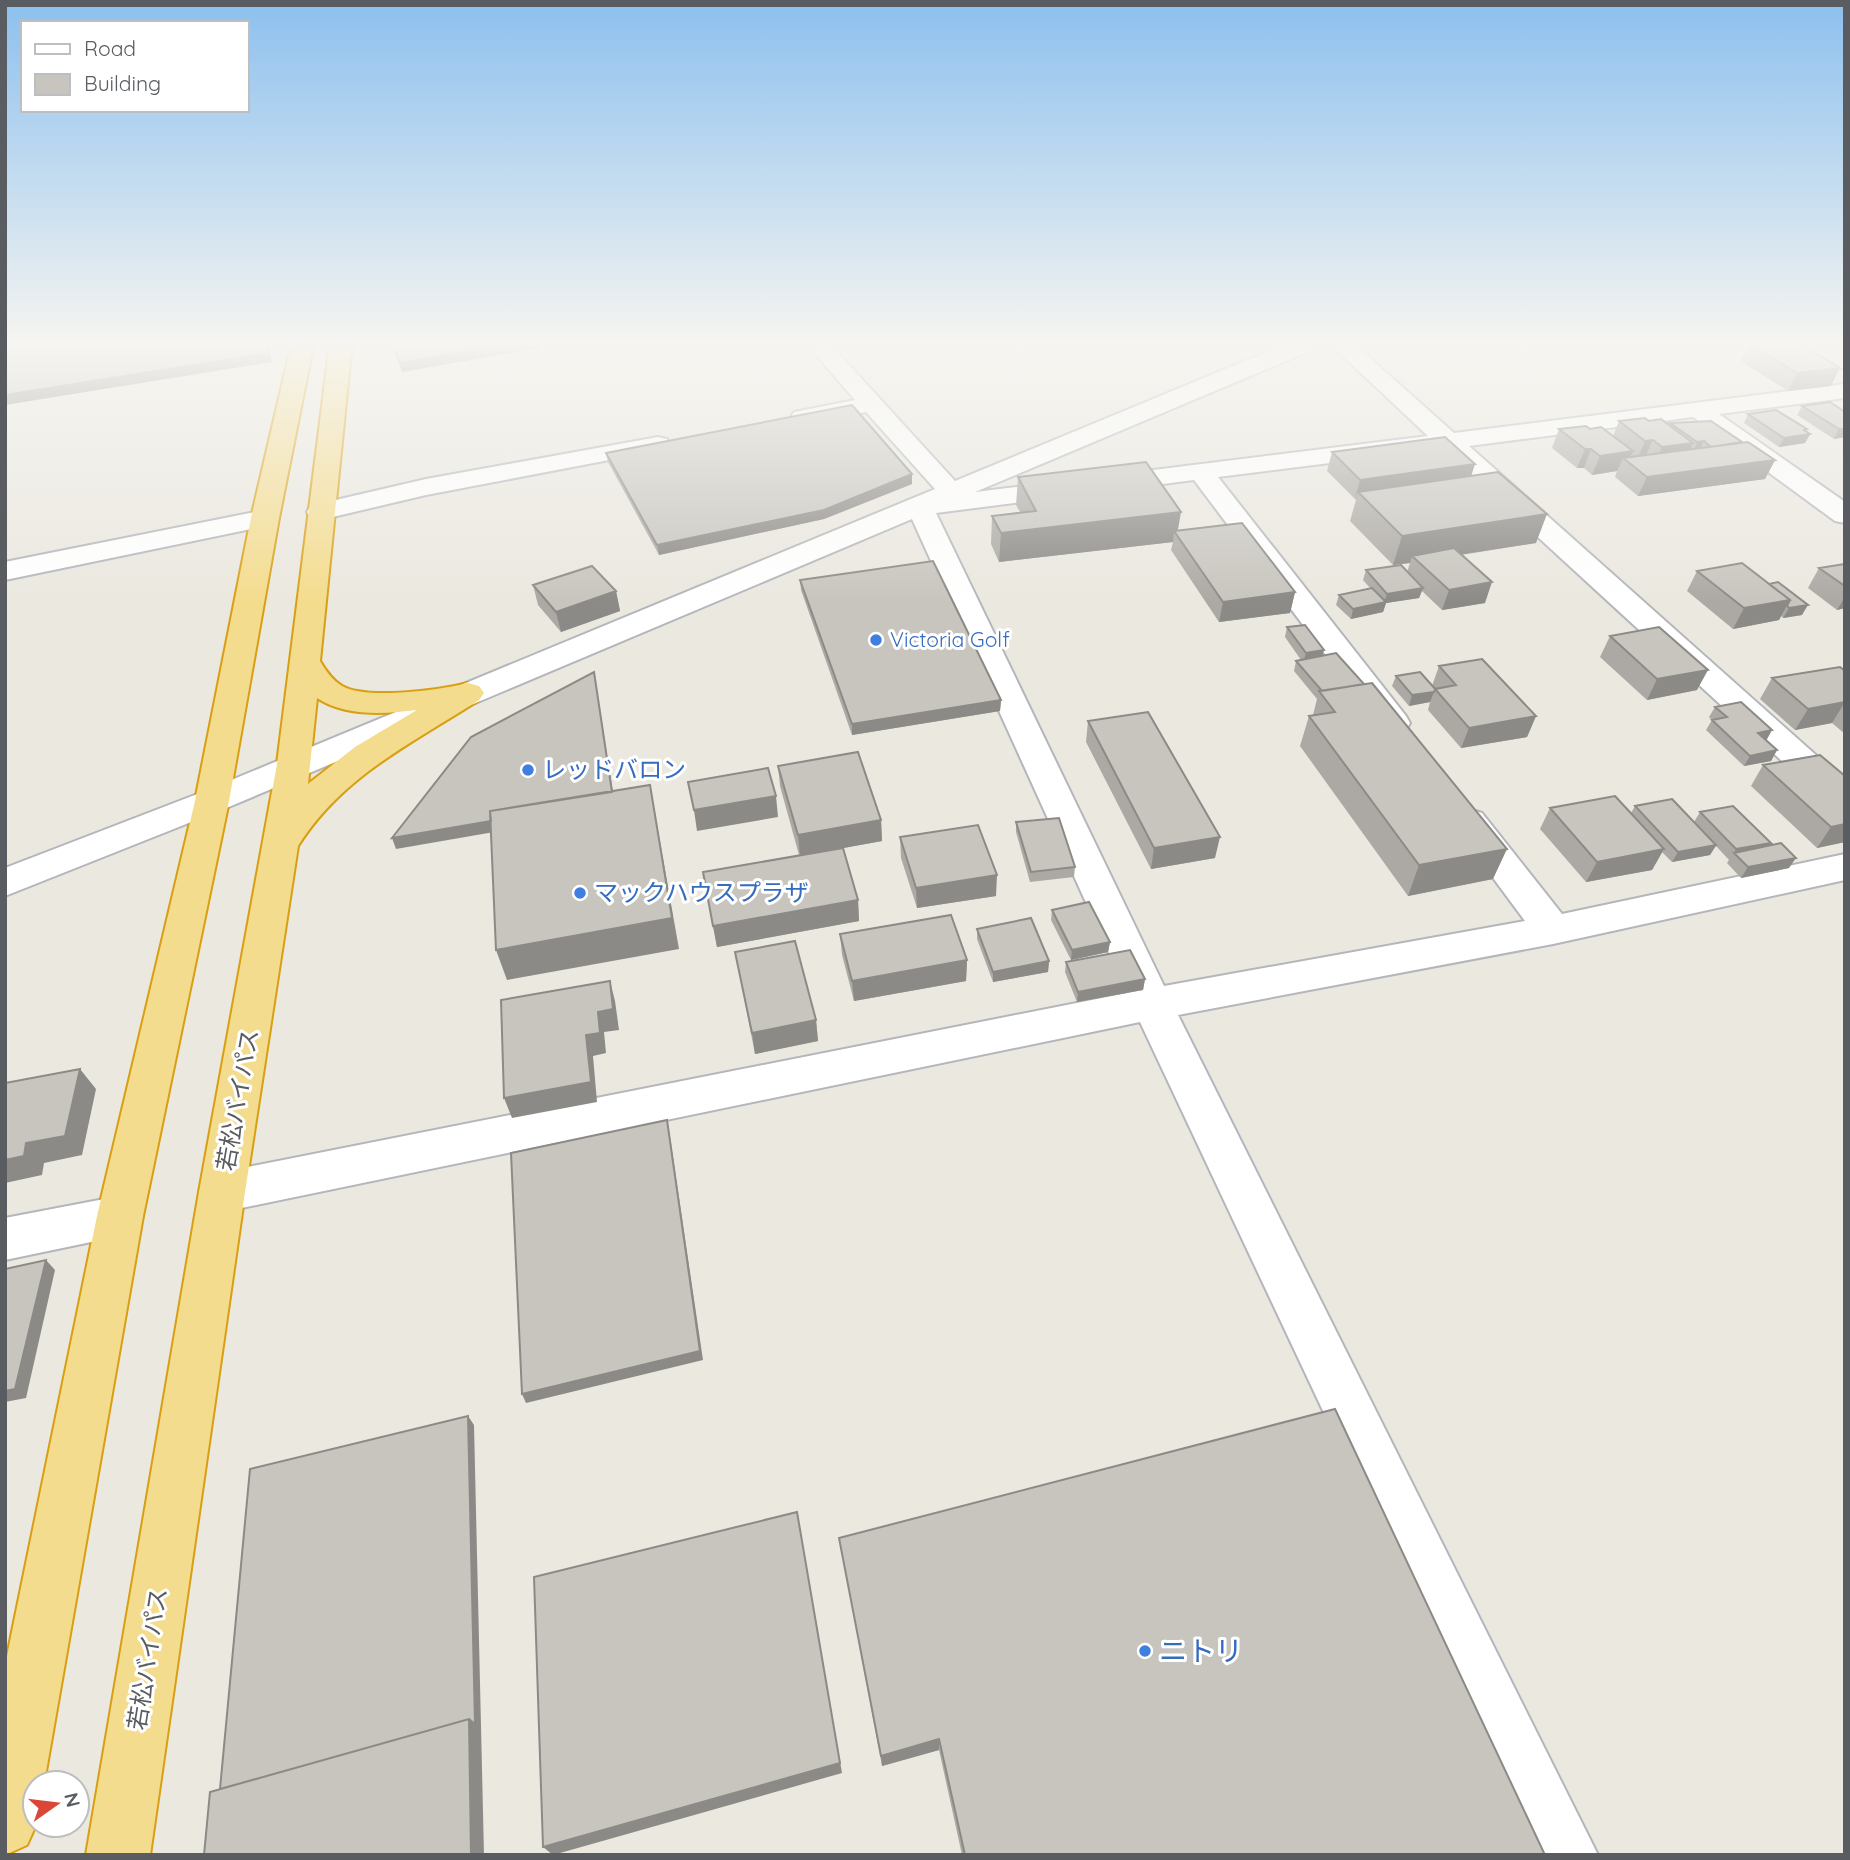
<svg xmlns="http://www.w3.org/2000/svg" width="1850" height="1860" font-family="Quicksand,'Noto Sans JP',sans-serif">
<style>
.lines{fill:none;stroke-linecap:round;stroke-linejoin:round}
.minor-casing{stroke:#b3b6ba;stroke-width:4}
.highway-casing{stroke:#d99f12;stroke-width:4}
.minor{fill:#fff;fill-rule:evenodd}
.highway{fill:#f4dc8e;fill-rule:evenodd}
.wall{fill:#aca9a4}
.shaded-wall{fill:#8c8a86}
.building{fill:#c8c5bf;stroke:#8c8a86;stroke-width:2}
.shop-dot{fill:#3f7fe0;stroke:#fff;stroke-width:2.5}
.labels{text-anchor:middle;stroke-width:6;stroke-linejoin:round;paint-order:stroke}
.far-shop-label{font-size:21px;fill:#366cbe;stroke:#fff;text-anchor:start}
.shop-label{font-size:24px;fill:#366cbe;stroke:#fff;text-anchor:start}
.street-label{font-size:24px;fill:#595c60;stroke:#fff}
.near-shop-label{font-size:28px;fill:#366cbe;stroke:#fff;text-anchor:start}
</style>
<rect width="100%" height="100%" fill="#ebe8e0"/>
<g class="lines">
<!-- minor casing -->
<g class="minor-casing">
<path id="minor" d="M805 342H828L955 481 1291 342H1322L1319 347 975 492 1428 436 1328 342H1352L1454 433 1845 384V398L1719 414 1845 502V523L1835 521 1693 417 1469 446 1845 781V811L1833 808 1442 449 1218 477 1406 716 1410 723 1406 730 1394 733 1382 730 1194 480 936 513 1164 986 1525 921 1451 821 1456 813 1469 809 1482 813 1562 914 1845 854V880L1553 944 1178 1015 1598 1855H1532L1140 1022 222 1212 206 1206 199 1192 206 1178 222 1172 1127 993 912 519 224 809 5 896V868L200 793 935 489 866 412 803 424 794 422 791 417 794 412 855 400Z
M658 437 667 439 670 444 667 449 426 495 320 520 310 518 307 512 310 506 426 479Z
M265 510 275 512 279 518 275 524 5 580V562Z
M120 1196 136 1202 143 1216 136 1230 120 1236 5 1260V1218Z"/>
</g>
<!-- highway casing -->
<g class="highway-casing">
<path id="highway" d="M292 342H314L279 518 229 801 143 1216 44 1783H35L36 1825 27 1845 5 1855V1666L97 1216 195 801 251 518Z
M330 342H352L320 661C326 671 332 680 342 686 366 700 441 690 468 683L479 686 484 693 479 700C411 744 343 775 298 846L245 1192 150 1855H86L199 1192 277 764ZM317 698C346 717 385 714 417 710L355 747 308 784Z"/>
</g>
<!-- minor -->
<use href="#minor" class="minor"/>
<!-- highway -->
<use href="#highway" class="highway"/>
</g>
<!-- wall -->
<path class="wall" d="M390 342H538L539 348 402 372Z
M1749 343 1831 386 1788 391 1741 361Z
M1830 402 1845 437 1834 439 1797 415 1802 406Z
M1748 414 1807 429 1806 431 1810 434 1805 443 1779 447 1744 423Z
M1619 421H1649L1669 425 1670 423 1742 442 1775 460 1765 479 1638 496 1615 477 1617 471 1592 475 1584 468H1577L1552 448 1559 429H1590L1613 436Z
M1332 452 1472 476 1536 543 1461 555 1485 603 1442 610 1422 591 1419 598 1386 603 1383 612 1351 619 1336 605 1339 595 1370 588 1363 580 1366 570 1407 572 1410 563 1393 565 1350 521 1356 500 1327 471Z
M606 453 912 474V484L824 519 659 555 608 462Z
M1018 477 1178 530 1295 592 1290 613 1219 622 1171 550 1173 542 999 562 991 544 992 516 1020 512 1016 505Z
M1742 563 1802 615 1783 618 1781 616 1779 620 1733 629 1687 591 1697 571Z
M1845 564V608L1837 610 1808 588 1819 568Z
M800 580 1001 700 1000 711 852 735 801 590Z
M533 585 616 591 620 611 561 632 538 605Z
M1287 627 1322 656 1493 879 1408 896 1300 746 1309 716 1313 715 1317 699 1294 671 1296 661 1301 660 1285 637Z
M1610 636 1697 690 1647 700 1600 657Z
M1439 666 1536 716 1527 737 1461 748 1428 710 1430 702 1409 706 1392 686 1396 676 1432 686Z
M1845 671V734L1832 723 1795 730 1760 699 1772 678Z
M1715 707 1772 730 1766 740 1777 750 1771 761 1744 766 1706 730 1712 720 1709 717Z
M1088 721 1215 858 1151 869 1086 742Z
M1763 765 1845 776V842L1817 848 1751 786Z
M778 766 881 820 882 841 843 848 858 900 859 921 717 947 703 872 799 855 780 786Z
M1635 806 1694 822 1700 812 1769 846 1789 868 1741 878 1727 863 1729 860 1716 846 1710 855 1672 862 1662 852 1652 870 1586 882 1540 829 1550 808 1631 813Z
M1016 822 1075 867 1074 877 1030 882 1016 832Z
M900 837 996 896 917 908 901 858Z
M1052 910 1110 942 1108 952 1071 960 1051 920Z
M977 929 1049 961 1048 972 993 982 977 939Z
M840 934 967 960 966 981 854 1001 842 955Z
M735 952 816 1020 818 1041 755 1054Z
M1066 962 1145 979 1143 990 1077 1002 1065 972Z
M839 1538 1545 1855H962L939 1750 882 1766Z"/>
<!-- shaded-wall -->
<path class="shaded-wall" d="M266 342H268L272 362 5 405V395Z
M518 342H538L539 348 402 372 400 363Z
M1840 368 1831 386 1788 391 1797 373Z
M1807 429 1804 435 1810 434 1805 443 1779 447 1784 438Z
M1839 429H1845V437L1834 439Z
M1653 440 1644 459 1637 460 1645 441Z
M1704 441 1699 451 1693 452 1697 442Z
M1693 443 1685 462 1653 466 1662 447Z
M1585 449H1591L1584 468H1577Z
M1633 451 1628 463 1623 458 1617 471 1592 475 1600 456Z
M1775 460 1765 479 1638 496 1647 477Z
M1475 464 1469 483 1358 492 1355 500 1360 480Z
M912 474V484L824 519 659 555 657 545Z
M1181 512 1177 535 1174 531 1173 542 999 562 1001 533Z
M1547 514 1536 543 1418 561 1412 556 1410 563 1393 565 1402 536Z
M1492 582 1485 603 1442 610 1449 590Z
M1423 588 1419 598 1386 603 1383 612 1351 619 1353 609 1384 602 1387 594Z
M616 591 620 611 561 632 556 612Z
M1295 592 1290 613 1219 622 1223 602Z
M1845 597V608L1837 610Z
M1790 600 1779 620 1733 629 1744 608Z
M1808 605 1802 615 1783 618 1789 608Z
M1324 650 1321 661 1303 663 1306 653Z
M1708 670 1697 690 1647 700 1657 679Z
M594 672 616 811 396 849 392 838Z
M1434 692 1430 702 1409 706 1412 695Z
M1001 700 1000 711 852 735V724Z
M1845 702 1832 723 1795 730 1808 709Z
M1536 716 1527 737 1461 748 1469 728Z
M1772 730 1766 741 1758 733Z
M1777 750 1771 761 1744 766 1750 756Z
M650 785 679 949 507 980 496 950Z
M776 796 778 817 697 831 694 810Z
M881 820 882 841 800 856 798 835Z
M1845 824V842L1817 848 1831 827Z
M1220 837 1215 858 1151 869 1154 848Z
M1771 843 1764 854 1734 853 1736 849Z
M1716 845 1710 855 1672 862 1678 852Z
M1507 849 1493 879 1408 896 1419 865Z
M1664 849 1652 870 1586 882 1597 862Z
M1796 858 1789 868 1741 878 1748 867Z
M997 875 996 896 917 908 916 888Z
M858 900 859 921 717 947 713 926Z
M1110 942 1108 952 1071 960 1072 950Z
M967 960 966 981 854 1001 852 981Z
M1049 961 1048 972 993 982V972Z
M1145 979 1143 990 1077 1002 1078 992Z
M610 981 615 1001 619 1030 604 1032 606 1053 593 1056 597 1102 512 1118 504 1098 598 1012Z
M816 1020 818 1041 755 1054 752 1033Z
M80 1069 96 1089 82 1155 44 1163 42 1175 5 1183V1160Z
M667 1120 669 1130 703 1360 526 1403 522 1394Z
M46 1260 55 1270 26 1398 5 1402V1391Z
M468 1416 474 1425 484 1855H471L220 1797Z
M797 1512 842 1773 553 1855 543 1847Z
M939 1739V1750L882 1766 881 1756Z"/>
<!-- building -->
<path class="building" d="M5 342H266L268 353 5 395Z
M391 342H518L400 363Z
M1754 342H1798L1840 368 1797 373 1749 343Z
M1830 402 1845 412V429H1839L1802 406Z
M852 405 912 474 824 510 657 545 606 453Z
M1776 410 1807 429 1804 430 1810 434 1784 438 1748 414Z
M1645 418 1649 421 1661 419 1693 443 1662 447 1653 440 1645 441 1619 421Z
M1711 421 1742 442 1711 447 1704 441 1697 442 1670 423Z
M1586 426 1590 429 1601 427 1633 451 1600 456 1591 449H1585L1559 429Z
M1445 437 1475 464 1360 480 1332 452Z
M1748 442 1775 460 1647 477 1623 458Z
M1146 462 1181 512 1001 533 992 516 1036 511 1018 477Z
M1498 472 1547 514 1402 536 1358 492Z
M1242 523 1295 592 1223 602 1174 531Z
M1454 548 1492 582 1449 590 1412 556Z
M933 561 1001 700 852 724 800 580Z
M1742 563 1790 600 1744 608 1697 571Z
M1845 564V586L1819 568Z
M1401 565 1423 588 1387 594 1366 570Z
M592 566 616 591 556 612 533 585Z
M1778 582 1808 605 1789 608 1787 606 1790 600 1769 584Z
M1372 588 1386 602 1353 609 1339 595Z
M1305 625 1324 650 1306 653 1287 627Z
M1659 627 1708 670 1657 679 1610 636Z
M1336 653 1364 684 1322 691 1296 661Z
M1482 659 1536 716 1469 728 1435 689 1456 685 1439 666Z
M1840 667 1845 671V702L1808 709 1772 678Z
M594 672 612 792 490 811 491 821 392 838 471 737Z
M1420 672 1437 691 1435 689 1434 692 1412 695 1396 676Z
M1372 683 1507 849 1419 865 1309 716 1335 712 1319 691Z
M1741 702 1772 730 1758 733 1777 750 1750 756 1712 720 1727 717 1715 707Z
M1148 712 1220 837 1154 848 1088 721Z
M858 752 881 820 798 835 778 766Z
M1820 755 1845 776V824L1831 827 1763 765Z
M768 768 776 796 694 810 688 782Z
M650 785 672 918 496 950 490 811Z
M1615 796 1664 849 1597 862 1550 808Z
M1672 799 1716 845 1678 852 1635 806Z
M1733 806 1771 843 1736 849 1700 812Z
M1059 818 1075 867 1031 872 1016 822Z
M978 825 997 875 916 888 900 837Z
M1781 843 1796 858 1748 867 1734 853Z
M843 848 858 900 713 926 703 872Z
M1089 902 1110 942 1072 950 1052 910Z
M951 915 967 960 852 981 840 934Z
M1031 918 1049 961 993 972 977 929Z
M795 941 816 1020 752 1033 735 952Z
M1130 950 1145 979 1078 992 1066 962Z
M610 981 613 1009 598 1012 600 1033 586 1035 591 1082 504 1098 501 1000Z
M80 1069 65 1136 26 1143 24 1156 5 1160V1083Z
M667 1120 700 1351 522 1394 511 1153Z
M46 1260 15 1389 5 1391V1269Z
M1335 1409 1545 1855H965L939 1739 881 1756 839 1538Z
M468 1416 475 1724 469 1719 220 1789 250 1469Z
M797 1512 840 1763 543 1847 534 1577Z
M469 1719 471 1855H204L210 1792Z"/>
<!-- sky -->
<linearGradient id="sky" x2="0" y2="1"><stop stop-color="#8cc0ee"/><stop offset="0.57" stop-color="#f6f5f1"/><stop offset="1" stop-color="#f6f5f1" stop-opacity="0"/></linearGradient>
<rect width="1850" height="603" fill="url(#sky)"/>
<!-- markers -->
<g class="shop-dot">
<circle cx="876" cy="640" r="7"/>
<circle cx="528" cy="770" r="7"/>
<circle cx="580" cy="893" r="7"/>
<circle cx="1145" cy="1651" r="7"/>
</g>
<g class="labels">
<!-- far-shop labels -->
<g class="far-shop-label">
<text x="890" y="647">Victoria Golf</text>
</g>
<!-- shop labels -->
<g class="shop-label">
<text x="542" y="778">レッドバロン</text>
<text x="594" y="901">マックハウスプラザ</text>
</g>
<!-- street labels -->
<g class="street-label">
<text transform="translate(238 1100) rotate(-80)" y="8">若松バイパス</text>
<text transform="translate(148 1659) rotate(-81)" y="8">若松バイパス</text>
</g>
<!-- near-shop labels -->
<g class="near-shop-label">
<text x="1159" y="1661">ニトリ</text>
</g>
</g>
<!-- border -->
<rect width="1850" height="1860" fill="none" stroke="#595c60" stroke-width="14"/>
<!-- legend -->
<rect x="21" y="21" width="228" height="91" fill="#ffffff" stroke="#bdbebf" stroke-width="2"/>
<rect x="35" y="44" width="35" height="10" fill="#ffffff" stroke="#bdbebf" stroke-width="2"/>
<text x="84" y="56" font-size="21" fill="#595c60">Road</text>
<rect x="35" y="74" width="35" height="21" fill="#c8c5bf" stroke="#bdbebf" stroke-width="2"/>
<text x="84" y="91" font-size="21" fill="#595c60">Building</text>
<!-- north arrow -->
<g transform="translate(56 1804) rotate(76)"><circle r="33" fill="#ffffff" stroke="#bdbebf" stroke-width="2"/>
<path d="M0-5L12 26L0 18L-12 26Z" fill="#da4736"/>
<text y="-10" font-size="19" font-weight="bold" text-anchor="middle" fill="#595c60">N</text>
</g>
</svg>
